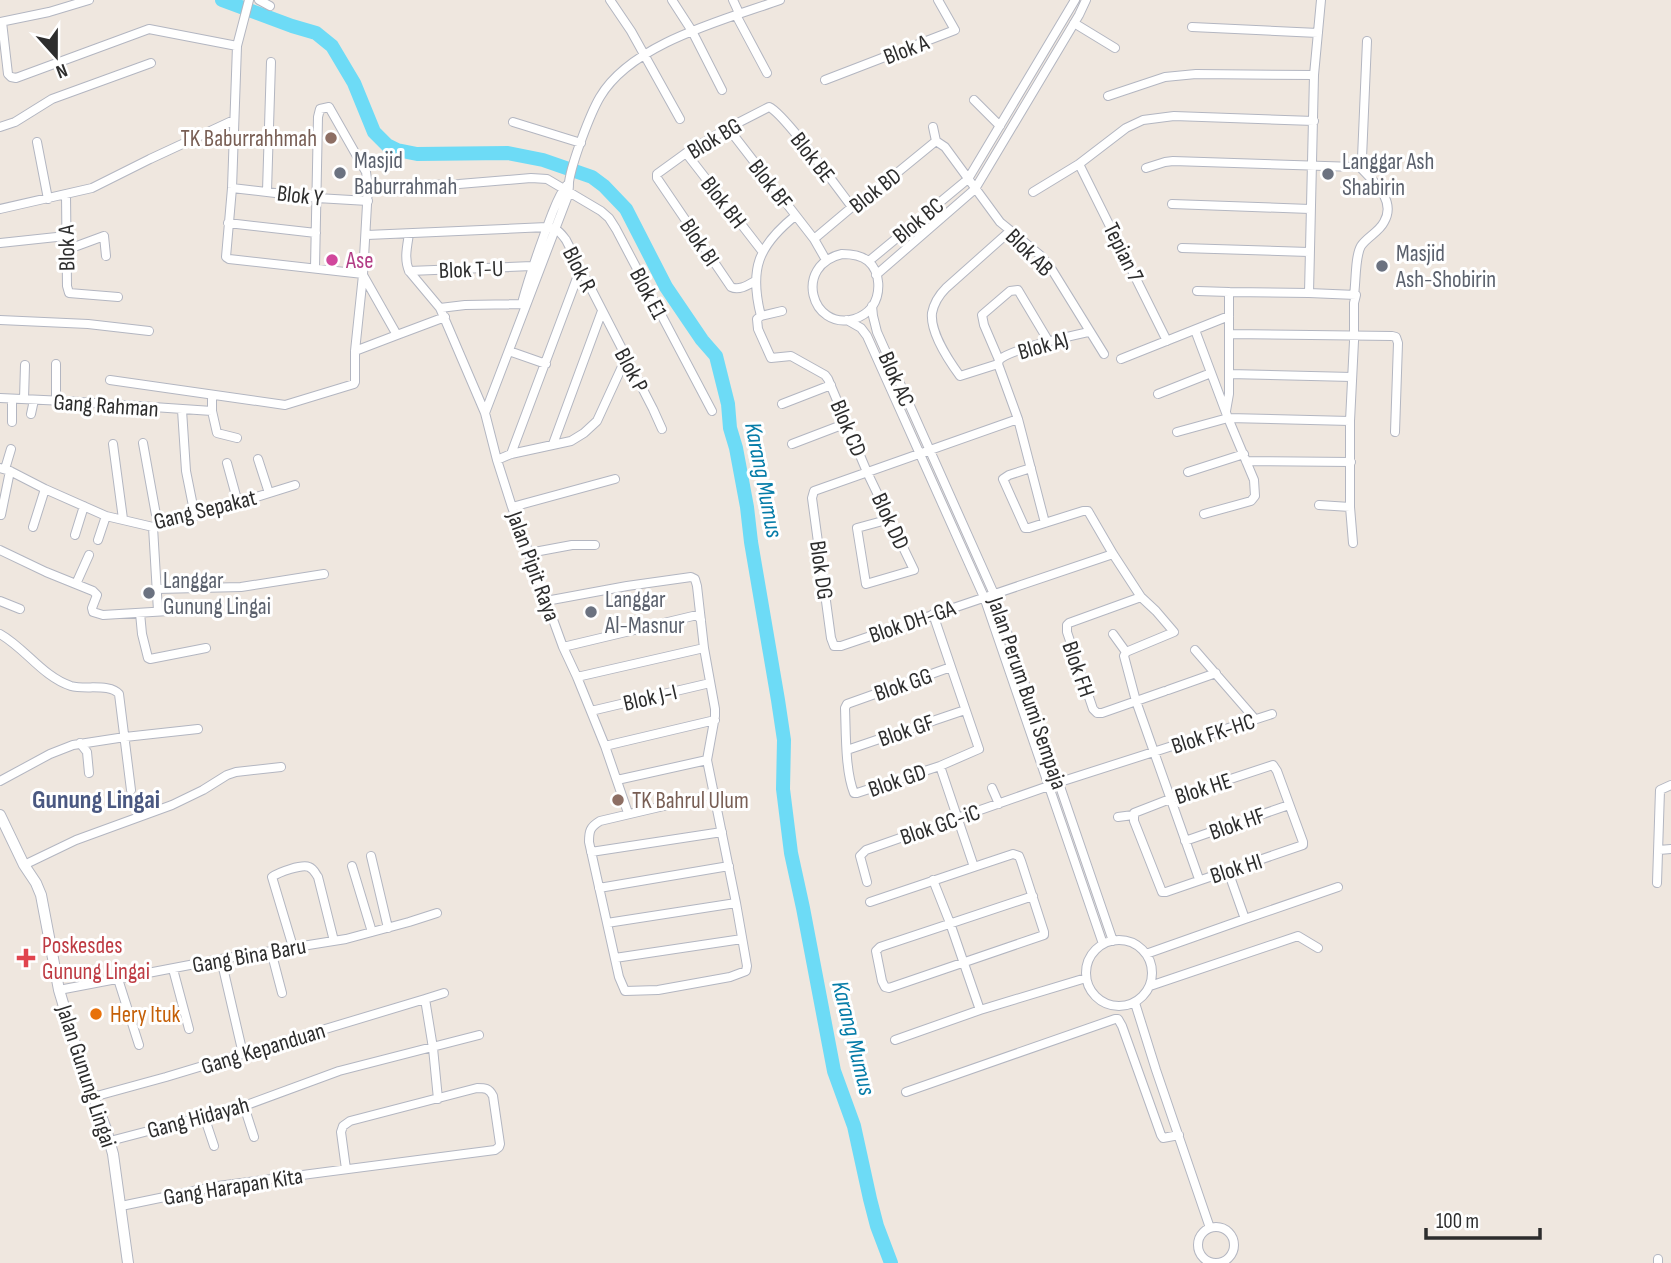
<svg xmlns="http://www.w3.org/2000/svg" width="1671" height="1263" font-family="'Sofia Sans Condensed',sans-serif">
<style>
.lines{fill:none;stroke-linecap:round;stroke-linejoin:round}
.river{stroke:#6ddbf6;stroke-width:14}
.minor-casing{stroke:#b3b6c1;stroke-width:10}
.tertiary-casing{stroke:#b3b6c1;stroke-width:12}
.minor{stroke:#fff;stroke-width:8}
.tertiary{stroke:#fff;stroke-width:10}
.education-dot{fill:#8d6e63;stroke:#fff;stroke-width:2.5}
.worship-dot{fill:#6b7280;stroke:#fff;stroke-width:2.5}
.hotel-dot{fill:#d1479c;stroke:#fff;stroke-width:2.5}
.health-dot{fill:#e0444e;stroke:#fff;stroke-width:2.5}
.food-dot{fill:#e8710a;stroke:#fff;stroke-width:2.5}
.labels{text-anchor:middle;stroke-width:6;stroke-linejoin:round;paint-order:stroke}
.street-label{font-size:23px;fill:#2d2d2d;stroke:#fff}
.education-label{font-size:23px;fill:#785e54;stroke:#fff;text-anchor:end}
.worship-label{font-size:23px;fill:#5b616d;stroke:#fff;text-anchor:start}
.hotel-label{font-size:23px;fill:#b23c85;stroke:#fff;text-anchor:start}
.health-label{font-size:23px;fill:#be3a42;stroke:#fff;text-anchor:start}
.food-label{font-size:23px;fill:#c56008;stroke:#fff;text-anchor:start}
.water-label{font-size:24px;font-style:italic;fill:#057ca8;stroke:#fff}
.quarter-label{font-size:26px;font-weight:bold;fill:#4a5881;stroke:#fff}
</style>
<rect width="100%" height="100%" fill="#efe7df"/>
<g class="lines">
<!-- river -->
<path class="river" d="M222 0 292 26 316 33 332 46 354 83 374 132 387 145 397 150 417 154 508 153 543 160 592 177 604 186 626 209 666 287 702 340 716 356 728 404 730 428 736 448 747 507 751 542 778 700 784 740 783 789 791 853 803 908 834 1071 854 1126 870 1199 877 1226 891 1263"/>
<!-- minor casing -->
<g class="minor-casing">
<path id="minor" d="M249 0 237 46 232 188 226 257 229 259 363 274
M259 0 270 6
M610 0 631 31 680 119
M672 0 692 31 722 90
M733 0 739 13
M736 15 767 73
M0 22 49 12 89 0
M2 22 8 74 11 77 16 78 149 29 237 46
M1074 23 1115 48
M1192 27 1318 33
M825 80 955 30 938 0
M1108 96 1165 77 1196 74 1314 75
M974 100 1000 126
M513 122 581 143
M0 127 15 122 52 99 151 63
M933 127 936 141
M728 128 814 239 826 260
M936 141 945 147 1000 222 1040 255 1049 265 1104 354
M37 142 48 199
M686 153 762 251
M1079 164 1167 341
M1146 168 1165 162 1173 161 1356 167 1359 166 1362 158 1367 41
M368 187 459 184 531 178 547 179 601 211 609 218 616 229 712 411
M232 188 317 198 368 201
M267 191 271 62
M1033 192 1079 164 1126 128 1143 120 1174 116 1314 121
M66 195 67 286 69 293 118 297
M1172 204 1310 209
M0 209 92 188 150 159 234 120
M228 223 316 233
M409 234C407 247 404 259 409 271L440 308 485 413 497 460 512 507 563 647 577 677 605 746 628 813
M367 235 547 227C558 229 560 232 566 240L653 409 662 429
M814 239 852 207 892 177 936 141
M0 243 66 236
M1182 248 1309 252
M66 250 104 236 106 256
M842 254C851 254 861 255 868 261 881 272 881 294 872 307 868 312 861 317 854 319 811 331 793 265 842 254Z
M869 261 968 179 1075 0
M315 268 318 117 320 109 329 107 366 172 368 187 363 275 397 335 445 317
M409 271 532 266
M876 275 975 189 1079 15 1086 0
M755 281C748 285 739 291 731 287L657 178V174L686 153 728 128 769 107C784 113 838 189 852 207
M1197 291 1229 292
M1309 293 1356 295 1354 303V341L1350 421V507L1319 505
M1354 295C1356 283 1355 256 1361 246 1367 237 1379 232 1384 222 1397 200 1373 181 1359 166
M522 303C530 273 541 243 552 214 556 204 560 193 567 185
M872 306 873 316 877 332 994 594 1113 941
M440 308 465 305 526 304
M761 316 757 319 758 329 771 358 791 356 825 375 828 379 867 472 914 570 866 584 857 528 890 519
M761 316C749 269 758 246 795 216
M761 316 782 311
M0 320 88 324 149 331
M847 320 861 328 867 336 984 597 1103 944
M1195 330 1228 418 1254 480 1255 496 1251 501 1204 514
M1230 334 1392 336 1396 337 1398 343 1395 432
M355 351 397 335
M509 351 546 364
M1121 359 1229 316
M999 360C1010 349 1071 336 1089 332
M998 364 960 376C949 361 930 332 932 313 934 303 939 295 946 288L1010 231
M1229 374 1352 377
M110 380 285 405 354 384 355 382V351L363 275
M1158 394 1211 373
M212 396V411L217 433 237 438
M0 398 65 401 212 411
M24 399 25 365
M56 401V364
M782 404 831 385
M182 410 186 471 195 516
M1226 411 1229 394V292L1309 293 1314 75 1321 0
M485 413 567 198C569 192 569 188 569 182 572 162 590 114 600 97 632 43 724 20 780 0
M31 414 34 400
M1018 419 814 491 812 498 831 638 834 646H841L1113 554
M12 422V399
M1177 432 1228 418 1350 421
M143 443 158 526
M113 444 123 519
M553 444 602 311
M792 444 847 423
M511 454 580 270
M258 459 269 493
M497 460 511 454 571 441 584 433 597 421 626 358
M1246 461 1351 462
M227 463 238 503
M0 468 10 471 45 489 106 516 153 527 195 516 295 485
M1031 468 1009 475 1003 479 1025 528H1029L1083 511H1088L1113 554 1141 597 1156 611 1174 632 1126 652
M5 469 11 449
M1188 472 1244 454
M512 507 615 479
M1350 507 1353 543
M1 515 10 471
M1045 523 1018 419 998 364 999 360 984 325 982 315 1010 291 1018 290 1049 342
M33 527 45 489
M153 527 158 611
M75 535 84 506
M98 540 106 516
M0 550 46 572 93 591 97 595 92 608 93 612 103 615 185 610
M529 553 572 545H595
M76 584 89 555
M157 589 241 587 324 574
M1141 597 1069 623 1067 625V632L1093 709 1097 713H1102L1165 691
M0 601 20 609
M546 601 627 586 691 577 695 579 697 586 704 648 715 709V716L707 760 736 903 747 966 746 971 730 977 658 990 625 991 619 977 589 842C589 831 590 827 600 821L715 794
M140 613 142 634 148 658 150 659 206 648
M933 614 951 667 847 704 845 708C846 732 845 771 854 793H857L940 766 979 749 951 667
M0 634C25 648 43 677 71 686 85 690 110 683 119 694L131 790
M1113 634 1126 652
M563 647 693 616H698L701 620
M1195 650 1255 719
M1126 652 1124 656 1136 701 1199 879
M577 677 704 648
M1168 690 1216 673
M591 711 710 683
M80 743 87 752 89 773
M605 746 715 720
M847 750 965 710
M1273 765 1277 771 1303 842V845L1166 892H1162L1134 821V813L1170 799Z
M617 780 707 760
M0 781 50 754 73 745 125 737 198 729
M992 788 999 804
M1118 817 1133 815
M1185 841 1289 805
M1659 850 1671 849
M591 852 722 832
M371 856 388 928
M24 865 76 840 172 805 203 790 227 775 236 772 281 767
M352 866 372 932
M974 867 1013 854 1019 856 1021 861 1044 932V935L889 988 885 987 882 981 876 951 880 947 1033 896
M1228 871 1245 919 1338 887
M933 880 950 923 980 1010 1086 978
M867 882 860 856 866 850 1060 782 1272 714
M1657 883 1660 790 1671 785
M599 888 729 866
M870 902 974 867 940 766
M607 923 736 903
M1086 973a33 33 0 1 1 66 0a33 33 0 1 1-66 0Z
M293 947 272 877C279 872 302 864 309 867 314 869 315 873 318 877L334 941
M271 951 282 993
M1146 954 1245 919
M615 958 742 939
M221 959 243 1054
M173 969 189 1029
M118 979 139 1045
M1150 986 1298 936 1318 948
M59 990 221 959 346 939 409 922 437 913
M425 999 444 993
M1135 1003 1156 1070 1210 1228
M895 1040 980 1010
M906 1092 1115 1019H1118L1122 1026 1161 1135 1163 1138 1179 1135
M93 1097 166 1077 425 999 433 1048 438 1099
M244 1106 254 1137
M204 1116 214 1146
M110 1141 244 1106 339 1071 479 1035
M121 1206 218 1186 495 1150 499 1147 500 1144 493 1096C489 1088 485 1088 477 1088L350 1121 343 1126 341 1132 346 1169
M1198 1245a18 18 0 1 1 36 0a18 18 0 1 1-36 0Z
M1658 1263V1259"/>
</g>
<!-- tertiary casing -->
<g class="tertiary-casing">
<path id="tertiary" d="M0 815 24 865 36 883 41 895 59 990 83 1070 106 1129 113 1154 128 1263"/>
</g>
<!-- minor -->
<use href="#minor" class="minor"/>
<!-- tertiary -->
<use href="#tertiary" class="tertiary"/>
</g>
<!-- markers -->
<g class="education-dot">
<circle cx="331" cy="138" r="7"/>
<circle cx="618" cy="800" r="7"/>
</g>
<g class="worship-dot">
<circle cx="340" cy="173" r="7"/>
<circle cx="1328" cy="174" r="7"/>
<circle cx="1382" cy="266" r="7"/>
<circle cx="149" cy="593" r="7"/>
<circle cx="591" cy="612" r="7"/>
</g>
<circle class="hotel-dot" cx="332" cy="260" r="7"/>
<path class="health-dot" d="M22.5 947.5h7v7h7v7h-7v7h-7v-7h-7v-7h7z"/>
<circle class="food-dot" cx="96" cy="1014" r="7"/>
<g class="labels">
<!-- street labels -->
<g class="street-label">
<text transform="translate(906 49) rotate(-21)" y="8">Blok A</text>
<text transform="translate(714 138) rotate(-31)" y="8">Blok BG</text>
<text transform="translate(813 157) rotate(52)" y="8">Blok BE</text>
<text transform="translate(771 184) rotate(52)" y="8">Blok BF</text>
<text transform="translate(875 190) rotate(-38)" y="8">Blok BD</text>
<text transform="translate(300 195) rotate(7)" y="8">Blok Y</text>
<text transform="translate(724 202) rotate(52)" y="8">Blok BH</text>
<text transform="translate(918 220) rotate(-39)" y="8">Blok BC</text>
<text transform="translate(700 242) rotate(56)" y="8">Blok BI</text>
<text transform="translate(66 248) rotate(-91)" y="8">Blok A</text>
<text transform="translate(1030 252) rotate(45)" y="8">Blok AB</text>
<text transform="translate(1124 252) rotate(64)" y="8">Tepian 7</text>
<text transform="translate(471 269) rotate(-2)" y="8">Blok T-U</text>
<text transform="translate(580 269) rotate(63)" y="8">Blok R</text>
<text transform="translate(649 293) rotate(62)" y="8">Blok E1</text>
<text transform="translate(1043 345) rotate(-16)" y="8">Blok AJ</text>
<text transform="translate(632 370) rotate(62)" y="8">Blok P</text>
<text transform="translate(897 379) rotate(66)" y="8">Blok AC</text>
<text transform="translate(106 405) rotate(4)" y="8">Gang Rahman</text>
<text transform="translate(849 428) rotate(67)" y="8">Blok CD</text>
<text transform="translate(205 509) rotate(-14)" y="8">Gang Sepakat</text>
<text transform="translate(891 521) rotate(65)" y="8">Blok DD</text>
<text transform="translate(534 566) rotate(70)" y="8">Jalan Pipit Raya</text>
<text transform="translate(822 570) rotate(82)" y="8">Blok DG</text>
<text transform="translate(912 621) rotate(-19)" y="8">Blok DH-GA</text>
<text transform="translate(1079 669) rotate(71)" y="8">Blok FH</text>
<text transform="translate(903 684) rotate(-19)" y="8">Blok GG</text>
<text transform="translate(1028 693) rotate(71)" y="8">Jalan Perum Bumi Sempaja</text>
<text transform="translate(650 697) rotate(-13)" y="8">Blok J-I</text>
<text transform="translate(906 730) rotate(-19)" y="8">Blok GF</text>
<text transform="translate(1213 733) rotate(-18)" y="8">Blok FK-HC</text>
<text transform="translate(897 780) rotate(-19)" y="8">Blok GD</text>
<text transform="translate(1203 788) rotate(-18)" y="8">Blok HE</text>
<text transform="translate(1237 823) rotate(-19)" y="8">Blok HF</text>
<text transform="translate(940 824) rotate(-19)" y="8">Blok GC-iC</text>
<text transform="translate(1236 868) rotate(-18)" y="8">Blok HI</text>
<text transform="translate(249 955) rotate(-10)" y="8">Gang Bina Baru</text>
<text transform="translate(263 1048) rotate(-17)" y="8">Gang Kepanduan</text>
<text transform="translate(87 1076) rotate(72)" y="8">Jalan Gunung Lingai</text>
<text transform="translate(198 1117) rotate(-15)" y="8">Gang Hidayah</text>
<text transform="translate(233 1186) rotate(-9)" y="8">Gang Harapan Kita</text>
</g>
<!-- education labels -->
<g class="education-label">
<text x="317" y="146">TK Baburrahhmah</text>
<text x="632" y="808" text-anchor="start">TK Bahrul Ulum</text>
</g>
<!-- worship labels -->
<g class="worship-label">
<text x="354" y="168">Masjid<tspan x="354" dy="26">Baburrahmah</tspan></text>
<text x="1342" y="169">Langgar Ash<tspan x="1342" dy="26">Shabirin</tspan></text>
<text x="1396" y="261">Masjid<tspan x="1396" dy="26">Ash-Shobirin</tspan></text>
<text x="163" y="588">Langgar<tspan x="163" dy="26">Gunung Lingai</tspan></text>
<text x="605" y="607">Langgar<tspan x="605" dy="26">Al-Masnur</tspan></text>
</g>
<!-- hotel labels -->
<g class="hotel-label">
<text x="346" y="268">Ase</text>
</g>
<!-- health labels -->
<g class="health-label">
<text x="42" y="953">Poskesdes<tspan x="42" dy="26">Gunung Lingai</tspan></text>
</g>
<!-- food labels -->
<g class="food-label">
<text x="110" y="1022">Hery Ituk</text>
</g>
<!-- water labels -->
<g class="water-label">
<text transform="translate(764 480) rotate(79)" y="8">Karang Mumus</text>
<text transform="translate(854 1038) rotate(76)" y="8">Karang Mumus</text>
</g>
<!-- quarter labels -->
<g class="quarter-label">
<text x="96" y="808">Gunung Lingai</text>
</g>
</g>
<!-- north arrow -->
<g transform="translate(56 56) rotate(159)" stroke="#ffffff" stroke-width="5" paint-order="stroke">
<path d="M0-5L12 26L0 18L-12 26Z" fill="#2d2d2d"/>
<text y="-10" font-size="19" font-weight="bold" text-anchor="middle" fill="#2d2d2d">N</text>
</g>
<!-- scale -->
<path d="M1426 1228v10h114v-10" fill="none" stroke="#2d2d2d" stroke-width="3.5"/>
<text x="1436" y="1228" font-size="21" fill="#2d2d2d" stroke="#ffffff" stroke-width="5" paint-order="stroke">100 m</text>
</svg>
